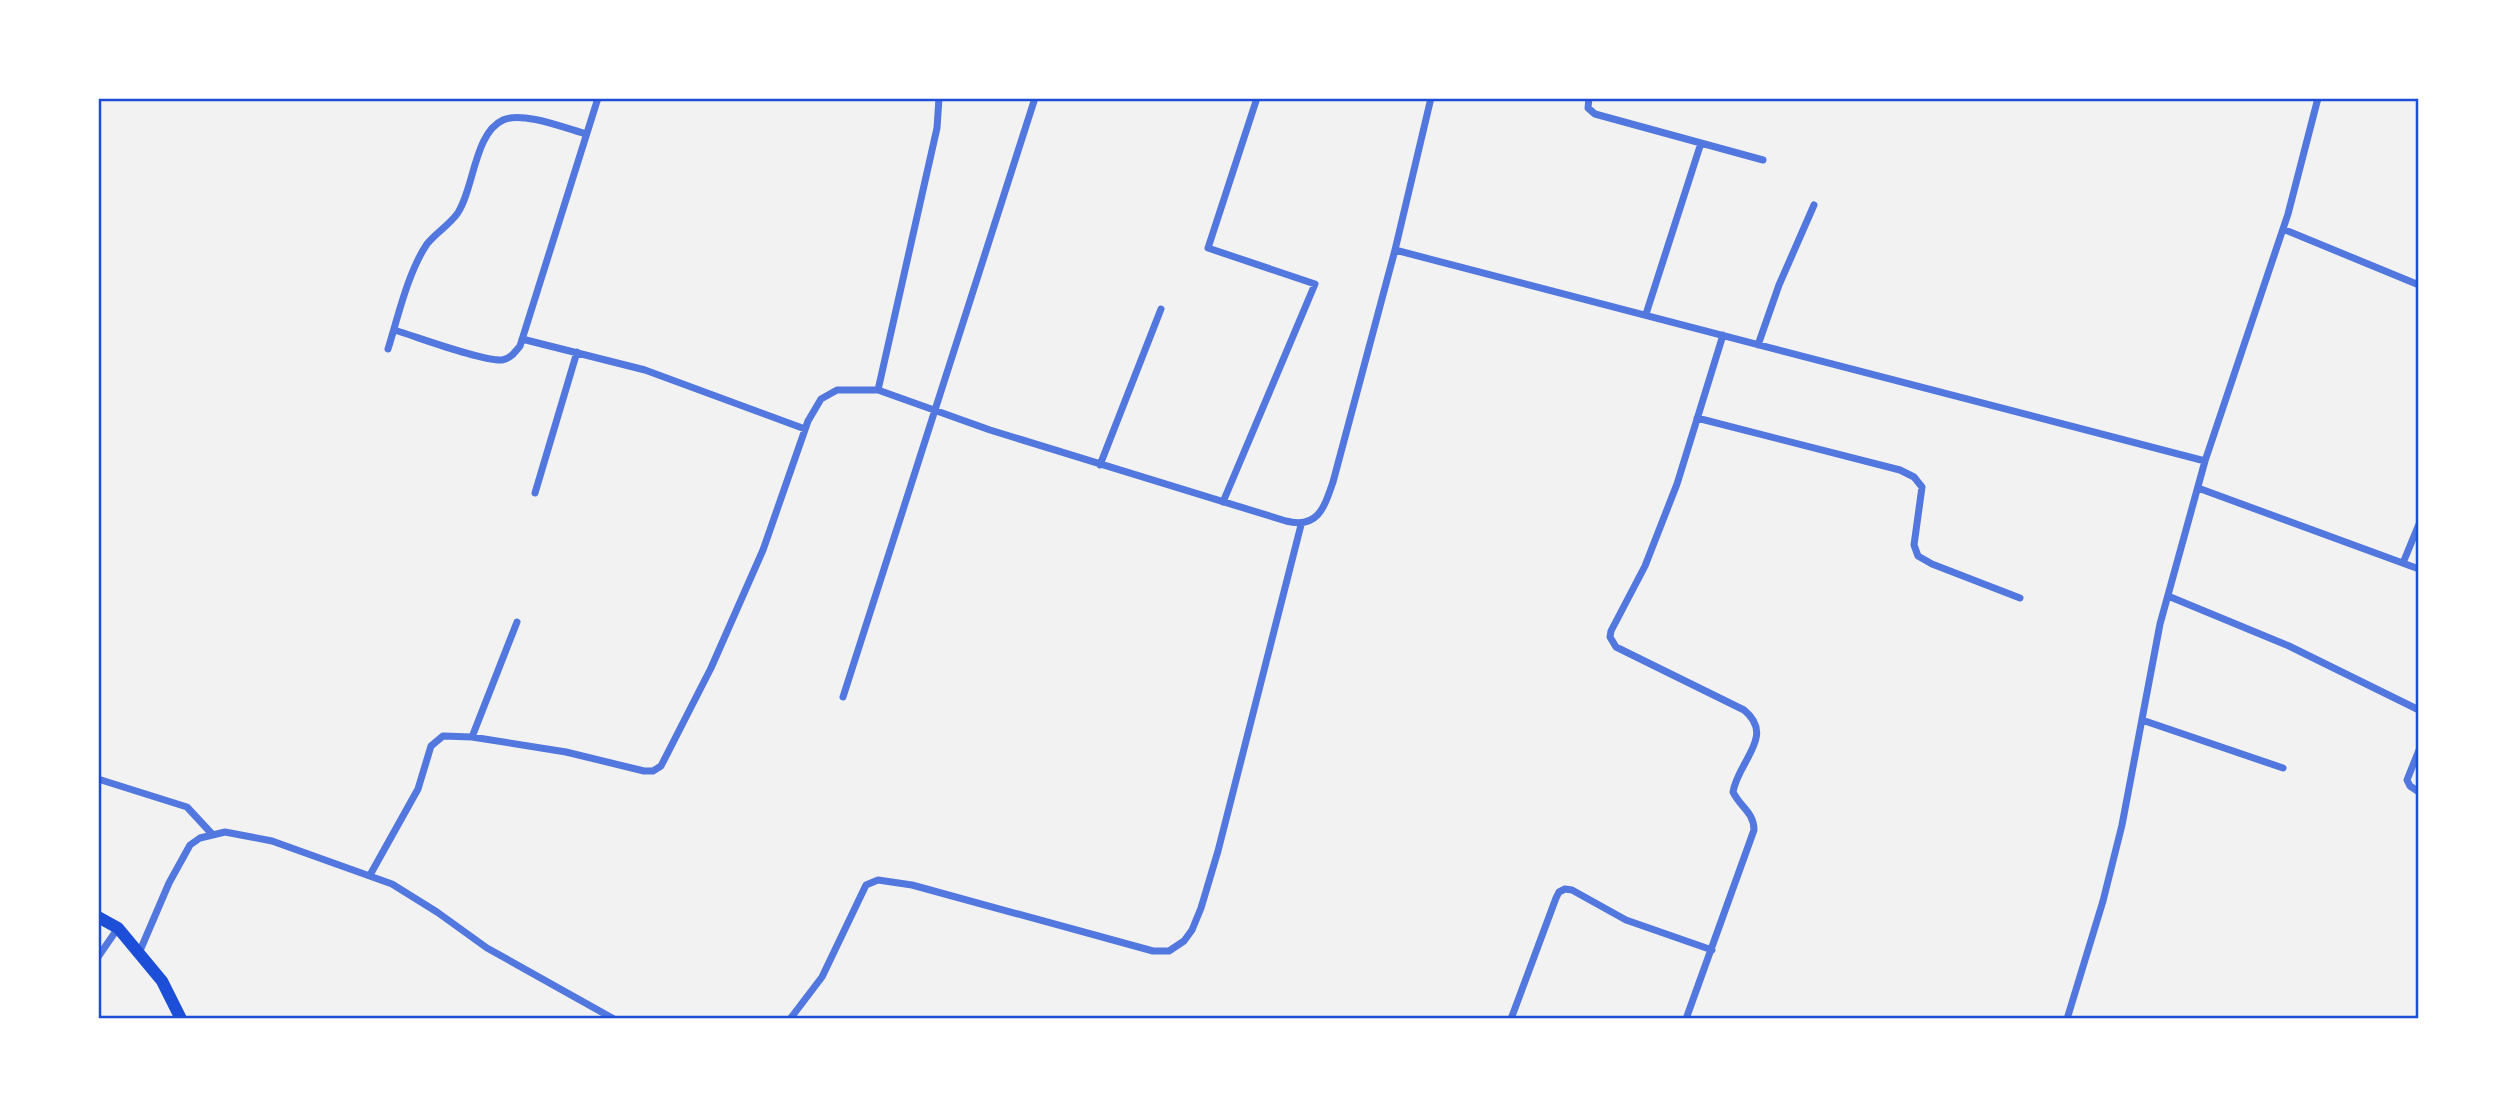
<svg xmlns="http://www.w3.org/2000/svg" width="2517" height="1117" font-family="Lora,serif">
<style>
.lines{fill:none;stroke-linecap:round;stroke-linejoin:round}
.minor{stroke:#5277de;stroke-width:7}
.secondary{stroke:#1d4ed8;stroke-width:12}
.neatline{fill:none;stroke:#1d4ed8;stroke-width:2.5}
</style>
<rect width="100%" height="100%" fill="#f2f2f2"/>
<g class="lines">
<!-- minor -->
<path class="minor" d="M1589 98 1588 108 1595 114 1763 160
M2283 229 2419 285
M1395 250C1665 319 1934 392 2205 461
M1646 314 1701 143
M394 330C415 336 484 362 502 360 510 359 515 352 520 346L598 98
M522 339 645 370 805 429
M1758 345 1779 285 1814 205
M388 349C398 317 408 272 427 244 436 233 449 225 457 214 474 190 474 133 503 120 522 111 565 128 586 134
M878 390 937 128 939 98
M1697 418 1900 470 1914 477 1922 487 1914 545 1918 556 1932 564 2020 598
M1100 465 1161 309
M2198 488 2419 569
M535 493 577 352
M1223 502 1315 284 1208 248 1257 98
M2403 563 2419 524
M2168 596 2289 646 2419 710
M843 697 1035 98
M2142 720 2283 768
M472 737 517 622
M2419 750 2407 780 2410 786 2419 792
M98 779 187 807 212 834
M370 875 418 789 431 746 443 736 472 737 566 752 644 771H653L661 766 711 668 763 550 808 421 821 399 837 390H878L990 430 1286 521C1318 529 1324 508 1333 482L1395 250 1431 98
M139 953 169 883 190 845 200 838 225 832 272 841 392 884 437 912 487 948 614 1019
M98 957 118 928
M790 1019 822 977 866 885 878 880 912 885 1153 951H1169L1184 941 1192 930 1201 908 1218 851 1301 525
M1511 1019 1556 898 1559 892 1565 889 1572 890 1626 920 1712 950
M1686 1019 1754 830C1754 812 1740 807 1733 792 1738 761 1776 736 1744 710L1616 647 1610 637 1611 631 1645 566 1677 484 1723 335
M2067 1019 2103 901 2122 825 2160 624 2205 461 2288 214 2318 98"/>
<!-- secondary -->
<path class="secondary" d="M98 917 118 928 162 981 181 1019"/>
</g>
<!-- border -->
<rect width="2517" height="1117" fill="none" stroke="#ffffff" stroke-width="200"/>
<rect x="100" y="100" width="2317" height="917" class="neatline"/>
</svg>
